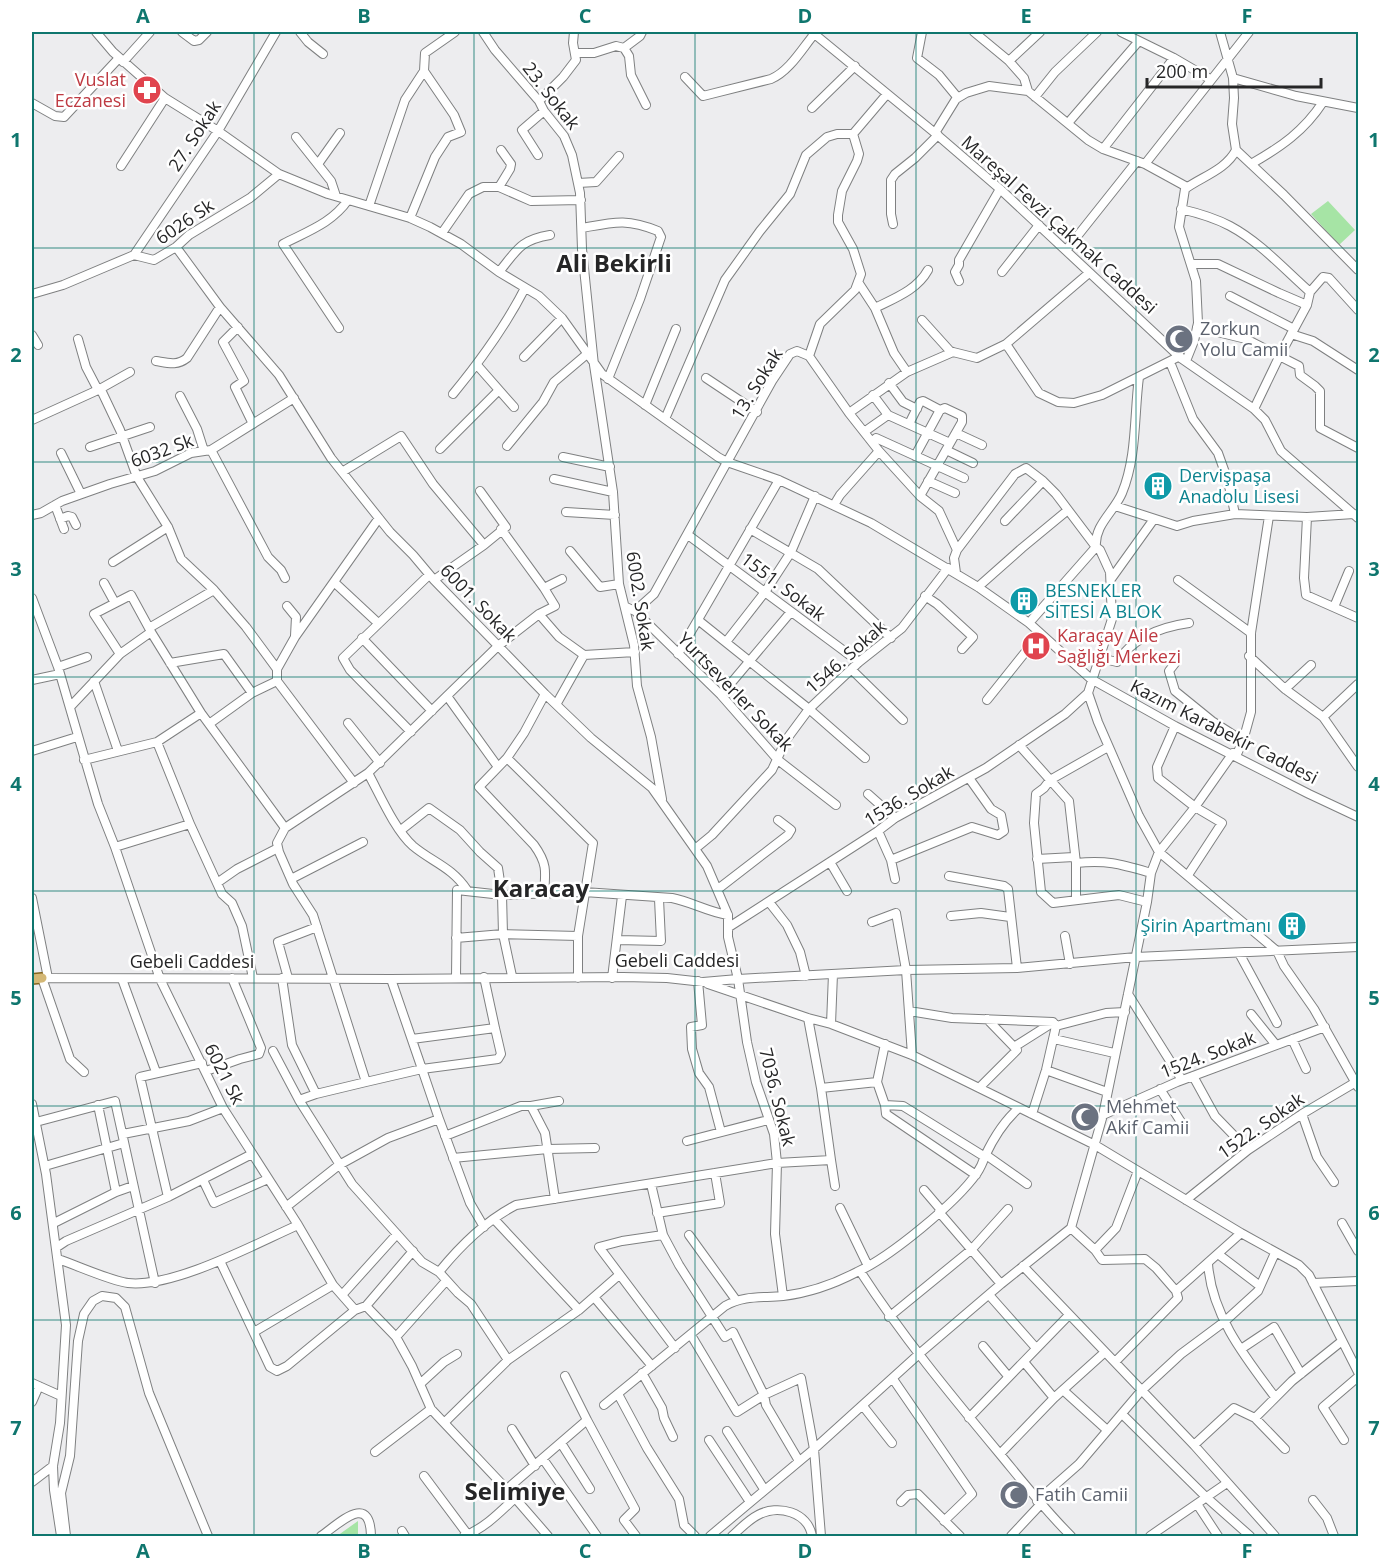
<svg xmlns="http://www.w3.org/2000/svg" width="1390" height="1568" font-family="'Open Sans',sans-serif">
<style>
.green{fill:#a6e4a5}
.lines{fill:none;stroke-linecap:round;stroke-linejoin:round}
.minor-casing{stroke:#7f8081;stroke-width:10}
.major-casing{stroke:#83651e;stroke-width:12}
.minor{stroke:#fff;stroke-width:8}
.major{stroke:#d3b775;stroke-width:9}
.grid{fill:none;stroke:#0f766e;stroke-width:1.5;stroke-opacity:0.55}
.labels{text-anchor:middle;stroke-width:5;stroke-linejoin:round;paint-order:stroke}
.health-label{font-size:18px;fill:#be3a42;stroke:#fff;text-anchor:end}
.street-label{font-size:18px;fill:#262627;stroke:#fff}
.worship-label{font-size:18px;fill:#5b616d;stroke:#fff;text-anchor:start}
.culture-label{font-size:18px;fill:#0d838f;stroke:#fff;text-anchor:start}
.district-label{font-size:24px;font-weight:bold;fill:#262627;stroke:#fff}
.neatline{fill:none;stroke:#0f766e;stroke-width:2}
.grid-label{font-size:20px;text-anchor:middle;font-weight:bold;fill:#0f766e}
</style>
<rect width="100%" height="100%" fill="#ededef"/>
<!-- green -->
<path class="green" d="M1328 201 1355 230 1339 245 1311 214Z
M358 1521V1536H337Z"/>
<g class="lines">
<!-- minor casing -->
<g class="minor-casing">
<path id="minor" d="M96 32 113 52 165 98 218 131 279 174 328 194 410 218 430 227 461 244 499 272 539 296 562 318 602 374 718 457 727 462 779 480 871 523 978 587 1029 623 1091 679 1175 726 1309 794 1358 817
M182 32 194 41 199 40 207 32
M300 32 308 42 323 54
M483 32 495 50 539 101 544 111 564 136 572 155 580 193 582 249 594 365 613 492 619 584 634 645 637 686 651 737 662 799
M812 32 935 133 1000 189 1182 359 1254 409 1265 420 1281 451 1358 518
M922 32 917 58 939 75 958 98
M974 32 1009 61 1024 78 1028 91
M1121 32 1174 58 1210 79
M624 48 640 36 642 32
M575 53H594L616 46 624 48 629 56 631 75 646 105
M1009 61 1040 32
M123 62 150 32
M685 77 703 96 771 79C790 71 803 47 816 32
M1233 78 1296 96 1358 108
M1035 97 1055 72 1097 32
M539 101 563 77 576 60 573 43 574 32
M32 103 55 116 64 117 119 58
M812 108 855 66
M1068 123 1139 41
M935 133 956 99 966 93 989 86 1028 91 1088 140 1103 149 1145 164 1187 187
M296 137 331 181 336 196
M1103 149 1174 58
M1236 150 1284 195 1358 270
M538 155 522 130 544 111
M318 164 340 133
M1145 164 1249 32
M1251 164C1281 147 1304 131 1323 102
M121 166 165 98
M578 183 596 182 619 156
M499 187 510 169 511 164 501 150
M369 206 405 100 424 71 425 53 455 32
M1181 209C1198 213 1215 218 1230 226 1260 242 1285 270 1310 292
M410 218 435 157 448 137 461 132 454 115 424 71
M893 224 891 214V180L895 174 915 158 938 135
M582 228C614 222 627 218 658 231L661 237 640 299 608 379
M442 233 469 194 483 187H499L531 201 581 200
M176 247 220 307 279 375 331 458 390 532 413 555 434 580 545 694 591 738 652 788 707 866 728 915V937L738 979 747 1042 756 1082 774 1134 777 1163 775 1234 783 1296
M1067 249 1137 161
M134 255 218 131 276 32
M1191 264H1218L1279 293 1307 305
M499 272C517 250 520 240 550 235
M1002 272 1039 225
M959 281 955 272 959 265V260L1000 189
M858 282 875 308C895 298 917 290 928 270
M32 294 63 285 134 255 154 260 176 247 189 235 250 198 279 174
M1230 296 1294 329
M875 308 894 353 907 372
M922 320 950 351 953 352
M238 327 223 342 244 381 235 387 253 424
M1197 327 1246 339 1299 366 1300 375 1315 386 1320 391V428L1358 448
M339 328 283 244C308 231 332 223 348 200
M1291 334 1313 341 1358 370
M32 335 38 345
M78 339 86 367 98 390 130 372
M1006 344 1039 393 1058 402 1074 403 1102 395 1180 356
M809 356 849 413 879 451 840 495 834 505
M524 357 562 318
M156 361C168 363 177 366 187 358L220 307
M1186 361 1194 341 1198 323 1196 281 1179 227 1185 189C1201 177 1226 170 1236 150L1232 124 1234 98 1233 78 1220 32
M1170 362 1193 419 1218 453 1228 481 1235 514
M477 365 514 407
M706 378 757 412
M889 383 903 402 917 409
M453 394C481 360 505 327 525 288
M873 395 888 415
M180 396 197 429 204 451
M645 405 676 329
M1254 409 1280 355 1307 305 1310 292 1323 277 1329 278 1358 310
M849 413 907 372 953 352 977 358 1006 344 1089 273
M665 419 725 280 760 231 790 194 806 155 827 137 837 134H853
M32 420 98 390 102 392 120 430 137 477 168 527 181 559 214 590 246 627 277 669
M909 424 920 402 923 401 940 410
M864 432 888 415 950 443
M956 433 982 445
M872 442 876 438 964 478
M507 446 543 402 554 382 587 354
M90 447 150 427
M440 449 499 390
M211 450 268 557 281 570 285 578
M946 450 973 463
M879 451 920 496 939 511 957 550 954 558 956 573
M61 453 81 494
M915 456 940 410 945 408 962 416V422L920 496
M563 457 610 467
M342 472 401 436 433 484 484 545
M554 479 613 492
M928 481 955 493
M55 505 64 529
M1115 506 1177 526 1193 521 1235 514 1307 517 1354 514
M566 512 615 515
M32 515 41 513 62 501 110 484 155 471 191 453 211 450 294 398
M1307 517 1304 578 1306 595 1358 618
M60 519 68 516 72 517 76 525
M1005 521 1043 481 1056 494 1096 547 1029 623
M501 529 544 588 562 579
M750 529 818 569 891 638
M688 535 859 662
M957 550 1015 474 1026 468 1043 481
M570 551 600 587 619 584
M113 562 168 527
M1111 579 1154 519
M434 580 484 545 506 527 480 491
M1178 580 1251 633
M334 582 378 623
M104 583 115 603
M978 587 1022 548 1068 510
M925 596 937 604 973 637 962 649
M32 598 58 667 98 804 115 847 160 979 223 1108 298 1225 333 1285 355 1310 366 1306 396 1337 412 1366 431 1409 515 1498 548 1536
M287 606 296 617 295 636
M626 607 635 611 654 594 772 381 790 354 797 351 809 356 820 324 855 290 861 274 853 249 838 222V215L842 191 857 161 859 154 853 134 887 94
M1334 607 1349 571
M635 611 721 695 778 760 836 805
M539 614 555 606 544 588
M698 620 809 709 865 758
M151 632 201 713 285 828
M362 638 432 711
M726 642 765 592 791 552 815 496
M120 654 94 614 131 595 149 628
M678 654 779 480
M1249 656 1285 689 1323 717 1358 767
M1100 658 1117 662C1133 638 1160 627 1189 623
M1176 662 1169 671 1175 691 1212 721 1243 741
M170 663 224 654 252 693 277 681
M58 667 87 657
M852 670 903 720
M32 680 60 674
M94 681 118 751
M1285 689 1311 665
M1088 693 1098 722 1139 816 1159 852 1277 951 1284 966 1314 1009 1358 1087
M721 695 790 613
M447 696 498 767
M987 700 1039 635
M557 703 584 655 635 652
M70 707 120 654 151 632 149 628 214 590
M1323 717 1358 684
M348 723 380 763
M209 724 252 693
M1175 726 1157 767 1158 778 1195 807 1222 823 1188 875
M411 732 350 670 343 658 429 575
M157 742 190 824
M1019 745 1069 801 1076 863V900
M1108 747 1050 780 1044 788 1036 794 1034 823 1041 892 1053 903 1119 895 1147 902
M32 751 77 737
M1236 756 1243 741 1251 712V633L1269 516
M507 758 593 843 578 936V978
M84 760 157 742 201 713
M368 773C380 795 395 830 413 846 432 862 452 867 467 890
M354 783 277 681V669L295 637 379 518
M868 794 895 818
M401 830 429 808 460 830 480 852 498 868 502 895 503 934 512 976
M878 831 891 860 972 827 998 835 1004 831 1001 815 991 809 969 778
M115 847 190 824 222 894 232 903 242 926 253 978
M695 849 712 835 772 770 786 740 809 709 859 662 902 628 948 568
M1037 859 1074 857
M891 860 895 879
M830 862 847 891
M1076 863C1108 860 1120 864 1151 873
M949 876 1004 886 1008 889 1017 968
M291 879 363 842
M217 883 237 869 278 848
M718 889 788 835 791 830 778 820
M544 893C546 871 547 863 534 845L479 787 507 758 524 733 545 694
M32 898 48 978
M769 902 787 925 800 952 806 976
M951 916 981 913 1010 917
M872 922 896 913 906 970 912 1055
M729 927 878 831 895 818 986 768 1065 714 1088 693 1112 619 1110 572 1100 550 1096 547C1094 525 1114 512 1122 493 1137 457 1134 415 1139 377
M1065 936 1070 964
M456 938 503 934 578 936
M618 940 661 941 659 899
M1239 953 1277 1023
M456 977 457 890 502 895 584 892 672 898C692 902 708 912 728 915
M282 978 292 1045 316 1094 299 1100 352 1184 422 1262 439 1272 458 1293 471 1304 508 1360
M288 978 278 942 317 927
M612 978 622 896
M122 979 156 1072
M698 981 702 1025 691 1027 692 1049 699 1073 709 1087 721 1132
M708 984 808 1018 831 1024 912 1055 1095 1145 1241 1233 1299 1265 1309 1275 1358 1372
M1128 994 1182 1080
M909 1011 952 1018 1053 1022 1056 1026
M1251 1014 1276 1045
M831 1024 833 974
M412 1039 495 1028 484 977
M1054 1039 1114 1053
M1292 1039 1306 1069
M885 1044 877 1082 885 1105 903 1106 985 1157
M1014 1047 1052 1023
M273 1051 299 1100
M1046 1070 1107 1092
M206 1071 240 1059 259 1054 261 1048 232 978
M84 1072 70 1059 42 978 391 979 623 977 667 978 703 982 738 979 906 970 1017 968 1136 957 1358 947
M1193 1076 1215 1116 1248 1150
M366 1082 422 1069 391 979
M821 1088 877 1082
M979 1088 1017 1050 987 1019
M1160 1089 1181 1122
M316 1094 366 1082 313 915 293 884 279 852 277 843 285 828 368 773 498 646 539 614 559 637 584 655
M32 1104 46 1174 66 1325 60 1423 53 1466 54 1490 61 1536
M98 1105 116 1192
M885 1105 886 1114 976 1175
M531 1106 559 1101
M1032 1114 1046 1070 1056 1026 1106 1013 1125 1012
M1302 1114 1317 1157 1334 1182
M1103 1115 1177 1082 1325 1027
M439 1119 470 1203 484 1227
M36 1122 115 1101 155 1283
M123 1134 189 1121 223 1108
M445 1136 521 1106H531L545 1133 555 1199
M687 1141 768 1120
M986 1155 1027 1184
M453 1158 548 1149 595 1148
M831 1160 835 1186
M45 1166 124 1143
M203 1180 214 1203 268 1179
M651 1184 663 1235 679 1265 725 1337 733 1332 764 1395 766 1405 799 1461
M924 1190 941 1210
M168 1197 140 1077 202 1063
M1186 1200 1248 1150 1302 1114 1356 1082
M286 1207 339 1165 388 1138 439 1119 422 1069 498 1059 501 1054 495 1028
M840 1208 868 1266
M939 1212 1001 1284
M657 1213 720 1203 715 1173
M494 1219 579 1310
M54 1223 116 1192 133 1186
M1342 1223 1358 1251
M1071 1228 1095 1250 1116 1228 1138 1171
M663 1235 622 1241 599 1247 675 1348
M689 1235 736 1300
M57 1247 66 1241 168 1197 252 1154
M1095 1250 1102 1260 1145 1259 1156 1268 1176 1291
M1218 1254 1260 1286
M58 1259C76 1265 111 1281 128 1283 174 1288 255 1244 298 1225
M220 1261 270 1367 277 1371 287 1366 355 1310
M1208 1264C1212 1316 1245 1357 1275 1397
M1023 1266 1194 1445 1275 1536
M860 1271C902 1336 950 1394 999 1453 1023 1482 1044 1509 1071 1536
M439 1272C460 1246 485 1221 516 1205L777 1163 831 1160 821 1088 808 1018
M1313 1283 1358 1281
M342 1295 397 1234
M990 1296 1036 1348
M594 1297 652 1366
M366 1306 413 1251
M889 1317 972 1249 1008 1209
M254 1332 333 1285
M691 1335 737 1412 764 1395 801 1378 814 1449 821 1536
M396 1337 446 1281
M983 1346 1008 1376
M1241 1349 1274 1327 1301 1374
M1024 1362 1054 1398
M1115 1362 1178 1298 1176 1291 1241 1233
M642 1373 662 1408 664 1418 673 1437
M893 1379 972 1494 944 1521
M32 1383 61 1396
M420 1384 444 1362 457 1354
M1064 1391 1107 1430
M618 1394 647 1448 679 1499 684 1525 695 1536
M32 1402 39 1386
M604 1405 725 1306C744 1295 762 1298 783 1296 808 1293 834 1284 857 1272 890 1257 956 1203 977 1173 981 1167 983 1162 985 1156 993 1139 1005 1120 1019 1108
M863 1406 892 1443
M1122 1414 1206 1497 1250 1536
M969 1418 1069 1315
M1255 1418 1292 1381 1342 1341
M587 1420 635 1509 624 1520 636 1536
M445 1422 508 1360 579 1310 619 1275
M512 1429 535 1466
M727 1431 764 1489
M709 1440 750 1502
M1344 1440 1323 1407 1358 1377
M561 1443 590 1489
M1194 1445 1234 1408 1255 1418 1285 1449
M375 1452 431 1409
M1000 1454 1054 1398 1105 1352
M543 1459 597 1536
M424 1476 468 1535
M32 1482 53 1466
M507 1489 587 1420 565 1376
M1313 1500 1327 1518 1334 1536
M1037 1501 1079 1464 1141 1391 1181 1354 1224 1322 1258 1291 1275 1253
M901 1502 908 1495 918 1494 960 1536
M1197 1504 1218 1536
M402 1531 405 1536
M66 1536 61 1493 70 1456 78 1341 84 1314 93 1301 102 1296 116 1298 125 1307 149 1393 208 1536
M321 1536C340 1523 370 1492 371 1536
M464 1536C485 1528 499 1513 515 1498
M710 1536 814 1449 919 1354 1001 1284 1071 1228 1103 1115 1147 902 1151 873 1159 852 1195 807 1233 753
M732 1536C740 1529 748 1520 758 1515 778 1504 808 1512 812 1536
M1011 1536 1040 1505
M1150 1536 1227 1483"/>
</g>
<!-- major casing -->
<g class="major-casing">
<path id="major" d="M32 979 42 978"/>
</g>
<!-- minor -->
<use href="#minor" class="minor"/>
<!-- major -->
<use href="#major" class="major"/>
</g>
<!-- grid -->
<path class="grid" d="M254 32V1536M474 32V1536M695 32V1536M916 32V1536M1136 32V1536M32 248H1358M32 462H1358M32 677H1358M32 891H1358M32 1106H1358M32 1320H1358"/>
<!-- icons -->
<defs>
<g id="pharmacy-disc" transform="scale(1.5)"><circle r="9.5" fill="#e0444e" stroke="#fff"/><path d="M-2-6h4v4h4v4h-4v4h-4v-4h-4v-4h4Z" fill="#fff"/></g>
<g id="mosque-disc" transform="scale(1.5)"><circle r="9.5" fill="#6b7280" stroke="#fff"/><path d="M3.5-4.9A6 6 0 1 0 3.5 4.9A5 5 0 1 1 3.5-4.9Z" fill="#fff"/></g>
<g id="building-disc" transform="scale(1.5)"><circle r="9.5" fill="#0f9aa8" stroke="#fff"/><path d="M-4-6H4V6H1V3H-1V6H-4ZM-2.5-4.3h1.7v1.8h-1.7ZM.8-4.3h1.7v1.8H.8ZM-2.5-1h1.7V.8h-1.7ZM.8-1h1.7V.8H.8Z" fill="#fff"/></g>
<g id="hospital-disc" transform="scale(1.5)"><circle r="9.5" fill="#e0444e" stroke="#fff"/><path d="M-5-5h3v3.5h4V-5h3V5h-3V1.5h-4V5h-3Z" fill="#fff"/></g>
</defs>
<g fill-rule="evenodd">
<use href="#pharmacy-disc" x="147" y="90"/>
<use href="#mosque-disc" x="1179" y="339"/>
<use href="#building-disc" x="1158" y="486"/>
<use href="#building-disc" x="1024" y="601"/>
<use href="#hospital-disc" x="1036" y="646"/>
<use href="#building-disc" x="1292" y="926"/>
<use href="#mosque-disc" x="1085" y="1117"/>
<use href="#mosque-disc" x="1014" y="1495"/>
</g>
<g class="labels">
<!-- health labels -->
<g class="health-label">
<text x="126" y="86">Vuslat<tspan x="126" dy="21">Eczanesi</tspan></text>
<text x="1057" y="642" text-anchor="start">Karaçay Aile<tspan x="1057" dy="21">Sağlığı Merkezi</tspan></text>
</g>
<!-- street labels -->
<g class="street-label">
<text transform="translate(551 96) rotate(52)" y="6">23. Sokak</text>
<text transform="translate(195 136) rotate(-57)" y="6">27. Sokak</text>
<text transform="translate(185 222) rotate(-34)" y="6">6026 Sk</text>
<text transform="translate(1059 225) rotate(42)" y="6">Mareşal Fevzi Çakmak Caddesi</text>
<text transform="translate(757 384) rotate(-58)" y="6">13. Sokak</text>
<text transform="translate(162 451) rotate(-20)" y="6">6032 Sk</text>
<text transform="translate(783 587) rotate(37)" y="6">1551. Sokak</text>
<text transform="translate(640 601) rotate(81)" y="6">6002. Sokak</text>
<text transform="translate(478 603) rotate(46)" y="6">6001. Sokak</text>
<text transform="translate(846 657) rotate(-41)" y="6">1546. Sokak</text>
<text transform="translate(735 692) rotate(46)" y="6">Yurtseverler Sokak</text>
<text transform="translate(1224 732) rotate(27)" y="6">Kazım Karabekir Caddesi</text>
<text transform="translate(909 796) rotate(-31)" y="6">1536. Sokak</text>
<text x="677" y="967">Gebeli Caddesi</text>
<text x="192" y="968">Gebeli Caddesi</text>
<text transform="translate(1208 1055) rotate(-21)" y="6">1524. Sokak</text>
<text transform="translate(224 1074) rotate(63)" y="6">6021 Sk</text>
<text transform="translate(777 1097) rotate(76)" y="6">7036. Sokak</text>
<text transform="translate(1261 1126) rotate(-35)" y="6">1522. Sokak</text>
</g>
<!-- worship labels -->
<g class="worship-label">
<text x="1200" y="335">Zorkun<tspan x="1200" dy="21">Yolu Camii</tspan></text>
<text x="1106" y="1113">Mehmet<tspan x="1106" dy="21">Akif Camii</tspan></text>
<text x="1035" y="1501">Fatih Camii</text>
</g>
<!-- culture labels -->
<g class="culture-label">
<text x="1179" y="482">Dervişpaşa<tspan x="1179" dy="21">Anadolu Lisesi</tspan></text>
<text x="1045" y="597">BESNEKLER<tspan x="1045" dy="21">SİTESİ A BLOK</tspan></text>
<text x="1271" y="932" text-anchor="end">Şirin Apartmanı</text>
</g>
<!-- district labels -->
<g class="district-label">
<text x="614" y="272">Ali Bekirli</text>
<text x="541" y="897">Karacay</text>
<text x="515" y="1500">Selimiye</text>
</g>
</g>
<!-- border -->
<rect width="1390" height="1568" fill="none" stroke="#ffffff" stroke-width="66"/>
<!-- scale -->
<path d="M1147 78v9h174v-9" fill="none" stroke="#262627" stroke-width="3"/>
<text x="1156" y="78" font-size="18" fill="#262627" stroke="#ffffff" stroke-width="4.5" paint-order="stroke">200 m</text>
<rect x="33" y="33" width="1324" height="1502" class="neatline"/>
<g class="grid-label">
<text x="143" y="23">A</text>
<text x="364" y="23">B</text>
<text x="585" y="23">C</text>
<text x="805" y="23">D</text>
<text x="1026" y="23">E</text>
<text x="1247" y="23">F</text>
<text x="16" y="147">1</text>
<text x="1374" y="147">1</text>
<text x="16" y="362">2</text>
<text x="1374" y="362">2</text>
<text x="16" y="576">3</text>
<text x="1374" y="576">3</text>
<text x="16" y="791">4</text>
<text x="1374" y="791">4</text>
<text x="16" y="1005">5</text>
<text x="1374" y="1005">5</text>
<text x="16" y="1220">6</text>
<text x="1374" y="1220">6</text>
<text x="16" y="1435">7</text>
<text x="1374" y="1435">7</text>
<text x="143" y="1558">A</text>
<text x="364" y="1558">B</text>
<text x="585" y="1558">C</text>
<text x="805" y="1558">D</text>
<text x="1026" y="1558">E</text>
<text x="1247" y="1558">F</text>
</g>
</svg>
